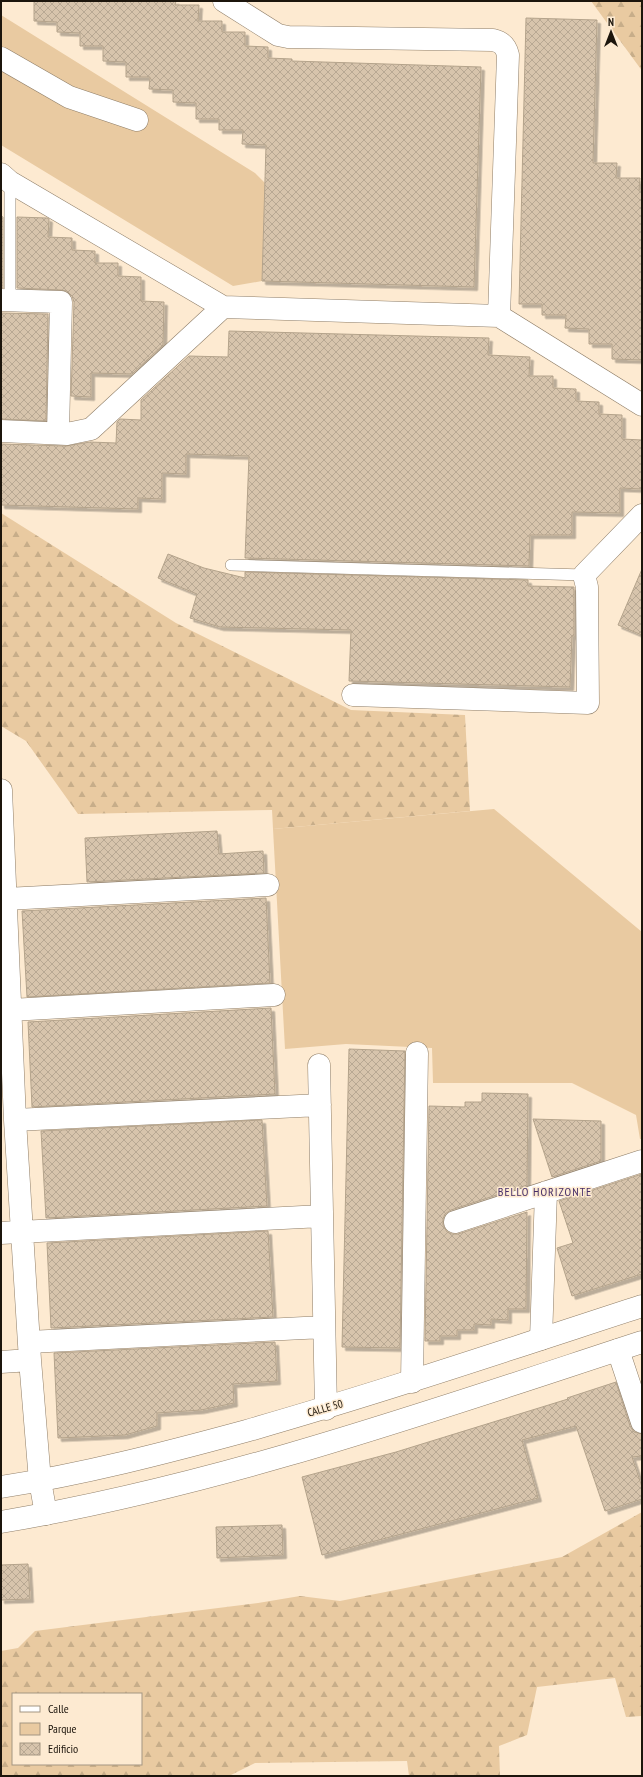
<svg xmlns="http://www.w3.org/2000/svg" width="643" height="1777" font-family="'PT Sans Narrow',sans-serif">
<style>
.forest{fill:url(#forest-firs);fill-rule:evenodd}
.park{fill:#e9caa1}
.building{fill:url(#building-cross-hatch);stroke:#b4a38b;filter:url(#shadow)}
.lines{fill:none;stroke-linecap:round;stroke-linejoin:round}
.lane-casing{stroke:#8f7e68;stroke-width:12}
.street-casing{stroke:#8f7e68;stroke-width:23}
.secondary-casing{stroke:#8f7e68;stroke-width:23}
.lane{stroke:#fff;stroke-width:11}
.street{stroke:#fff;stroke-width:22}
.secondary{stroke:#fff;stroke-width:22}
.labels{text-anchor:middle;stroke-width:3;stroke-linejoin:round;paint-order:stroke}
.street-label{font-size:11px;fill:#1c150c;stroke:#fdead1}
.neighbourhood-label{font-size:12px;letter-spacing:1px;fill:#452e69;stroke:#fdead1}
</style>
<defs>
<pattern id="forest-firs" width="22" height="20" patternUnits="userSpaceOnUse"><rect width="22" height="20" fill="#e9caa1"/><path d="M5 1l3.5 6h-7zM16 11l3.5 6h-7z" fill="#c7ad89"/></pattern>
<pattern id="building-cross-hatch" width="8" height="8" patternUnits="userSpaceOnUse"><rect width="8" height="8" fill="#d7c4ac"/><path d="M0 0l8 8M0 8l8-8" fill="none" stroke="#b8a893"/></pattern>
<filter id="shadow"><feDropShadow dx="3.5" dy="3.5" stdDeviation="0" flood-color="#0004"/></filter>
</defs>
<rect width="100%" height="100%" fill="#fdead1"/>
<!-- forest -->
<path class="forest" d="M591 1H642V70L640 68Z
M1 513 176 623 351 710 465 715 470 811 273 829 272 810 78 814 26 741 1 726Z
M642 1512V1716L626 1717 615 1678 537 1687 527 1735 499 1746 500 1776H409L407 1761 255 1763 229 1776H1V1651L18 1648 35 1631 258 1603 300 1596 340 1601 562 1557ZM13 1694H141V1764H13Z"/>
<!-- park -->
<path class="park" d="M1 15 255 173 265 183 262 281 233 286 1 145Z
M494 809 642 932V1139H640L636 1115 572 1083H433L432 1048 346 1044 285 1049 273 829Z"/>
<!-- building -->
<path class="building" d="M34 1H176L175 5H199L198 21H222V32H245V46L268 47V58L292 59V61L481 67 474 287 262 281 266 145 242 144 243 130H219V119H196V103L173 102V90L149 89 150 77H126V62L103 61V46H80V33L57 32V22L34 21Z
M526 18 597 20 593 163H617L616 178H640L639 190H642V360L612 359V344H589V329L565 328 566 315H542V304H519Z
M1 216 3 217V288H1Z
M17 217 47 218 49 219 48 237 72 238V250L95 251V263H118V276L141 277V301L164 302 163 345 132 374 91 373V397L71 396 74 302 72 296 67 291 61 290 17 288Z
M1 313 48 314 46 421 1 419Z
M229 331 489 338 488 355 530 357 529 376H553V388L576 389V401L599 402V414L622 415V439L642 440V489L620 488V513L572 512V535H530L529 566 245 558 249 456 186 454V474L162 473V499L138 498V509L1 505V444L66 446 90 442 116 443 117 422 120 419 141 420V400L189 356 228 357Z
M168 554 204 568 245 578V572L528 580V586L574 587V636H572L570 687 349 681 351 630 220 627 190 618 197 594 158 578Z
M642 569V635L618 625Z
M217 831 219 854 263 851 264 873 87 882 85 838Z
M266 898 270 983 27 997 22 911Z
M271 1008 275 1094 32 1107 28 1022Z
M349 1049 405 1051 400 1348 342 1347Z
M482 1093 528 1094 527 1185 451 1210 445 1214 443 1219V1225L447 1232 452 1234H458L527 1212 526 1309H508V1320L491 1319V1325L474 1324V1330H457V1336H440V1341H425L429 1106 465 1107V1102H482Z
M533 1119 601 1121V1161L552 1177Z
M262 1120 267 1206 46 1218 41 1131Z
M642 1174V1274L572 1296 557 1248 573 1243 559 1201Z
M268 1231 273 1317 51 1328 47 1243Z
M275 1342 277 1381 233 1384 234 1403 201 1410 157 1413V1426L125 1435 58 1438 54 1353Z
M616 1382 630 1426 634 1432 642 1434V1456L632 1457 642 1487V1499L605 1511 576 1426 522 1440 538 1498 322 1555 302 1477 396 1452 568 1399 567 1398Z
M282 1525 283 1555 217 1558 216 1527Z
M28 1564 30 1599 1 1600V1565Z"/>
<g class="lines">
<!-- lane casing -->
<g class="lane-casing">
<path id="lane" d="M10 300V182
M231 565 584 575"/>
</g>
<!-- street casing -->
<g class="street-casing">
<path id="street" d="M224 1 278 35 288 37 493 40C502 42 506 46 508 55L499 316
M1 58 69 97 137 120
M1 174 10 182 223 307 499 316 642 405
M1 300 61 302 58 433
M1 431 67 434 91 429 223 307
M353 695 588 703 587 587 584 575 642 515
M1 790 15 1120 30 1360 40 1481 46 1514
M6 899 268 885
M11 1010 274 995
M319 1065 326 1409
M15 1120 320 1105
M455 1222 642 1161
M1 1233 322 1216
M541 1339 546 1192
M29 1342 324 1327
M618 1350 642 1422
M1 1362 30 1360
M412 1382 417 1053"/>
</g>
<!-- secondary casing -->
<g class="secondary-casing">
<path id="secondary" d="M1 1487C84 1474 165 1453 246 1431 379 1393 510 1349 642 1306
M1 1522C220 1485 431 1411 642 1342"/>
</g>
<!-- lane -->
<use href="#lane" class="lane"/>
<!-- street -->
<use href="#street" class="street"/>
<!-- secondary -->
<use href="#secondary" class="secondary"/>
</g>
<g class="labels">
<!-- street labels -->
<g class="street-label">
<text transform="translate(325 1408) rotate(-16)" y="4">CALLE 50</text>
</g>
<!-- neighbourhood labels -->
<g class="neighbourhood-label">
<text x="545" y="1196">BELLO HORIZONTE</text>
</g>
</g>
<!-- border -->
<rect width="643" height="1777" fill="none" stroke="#1c150c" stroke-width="4"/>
<!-- legend -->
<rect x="12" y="1693" width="130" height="72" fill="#fdead1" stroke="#a39582"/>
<rect x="20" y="1706" width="20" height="6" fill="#ffffff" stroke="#a39582"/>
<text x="48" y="1713" font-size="12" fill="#1c150c">Calle</text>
<rect x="20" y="1723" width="20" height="12" fill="#e9caa1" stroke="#a39582"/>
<text x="48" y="1733" font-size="12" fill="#1c150c">Parque</text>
<rect x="20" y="1743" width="20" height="12" fill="url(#building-cross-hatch)" stroke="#a39582"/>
<text x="48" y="1753" font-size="12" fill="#1c150c">Edificio</text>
<!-- north arrow -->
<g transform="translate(611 32)" stroke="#fdead1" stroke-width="3" paint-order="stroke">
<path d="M0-3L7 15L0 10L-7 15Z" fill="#1c150c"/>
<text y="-6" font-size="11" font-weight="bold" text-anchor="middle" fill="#1c150c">N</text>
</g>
</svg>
